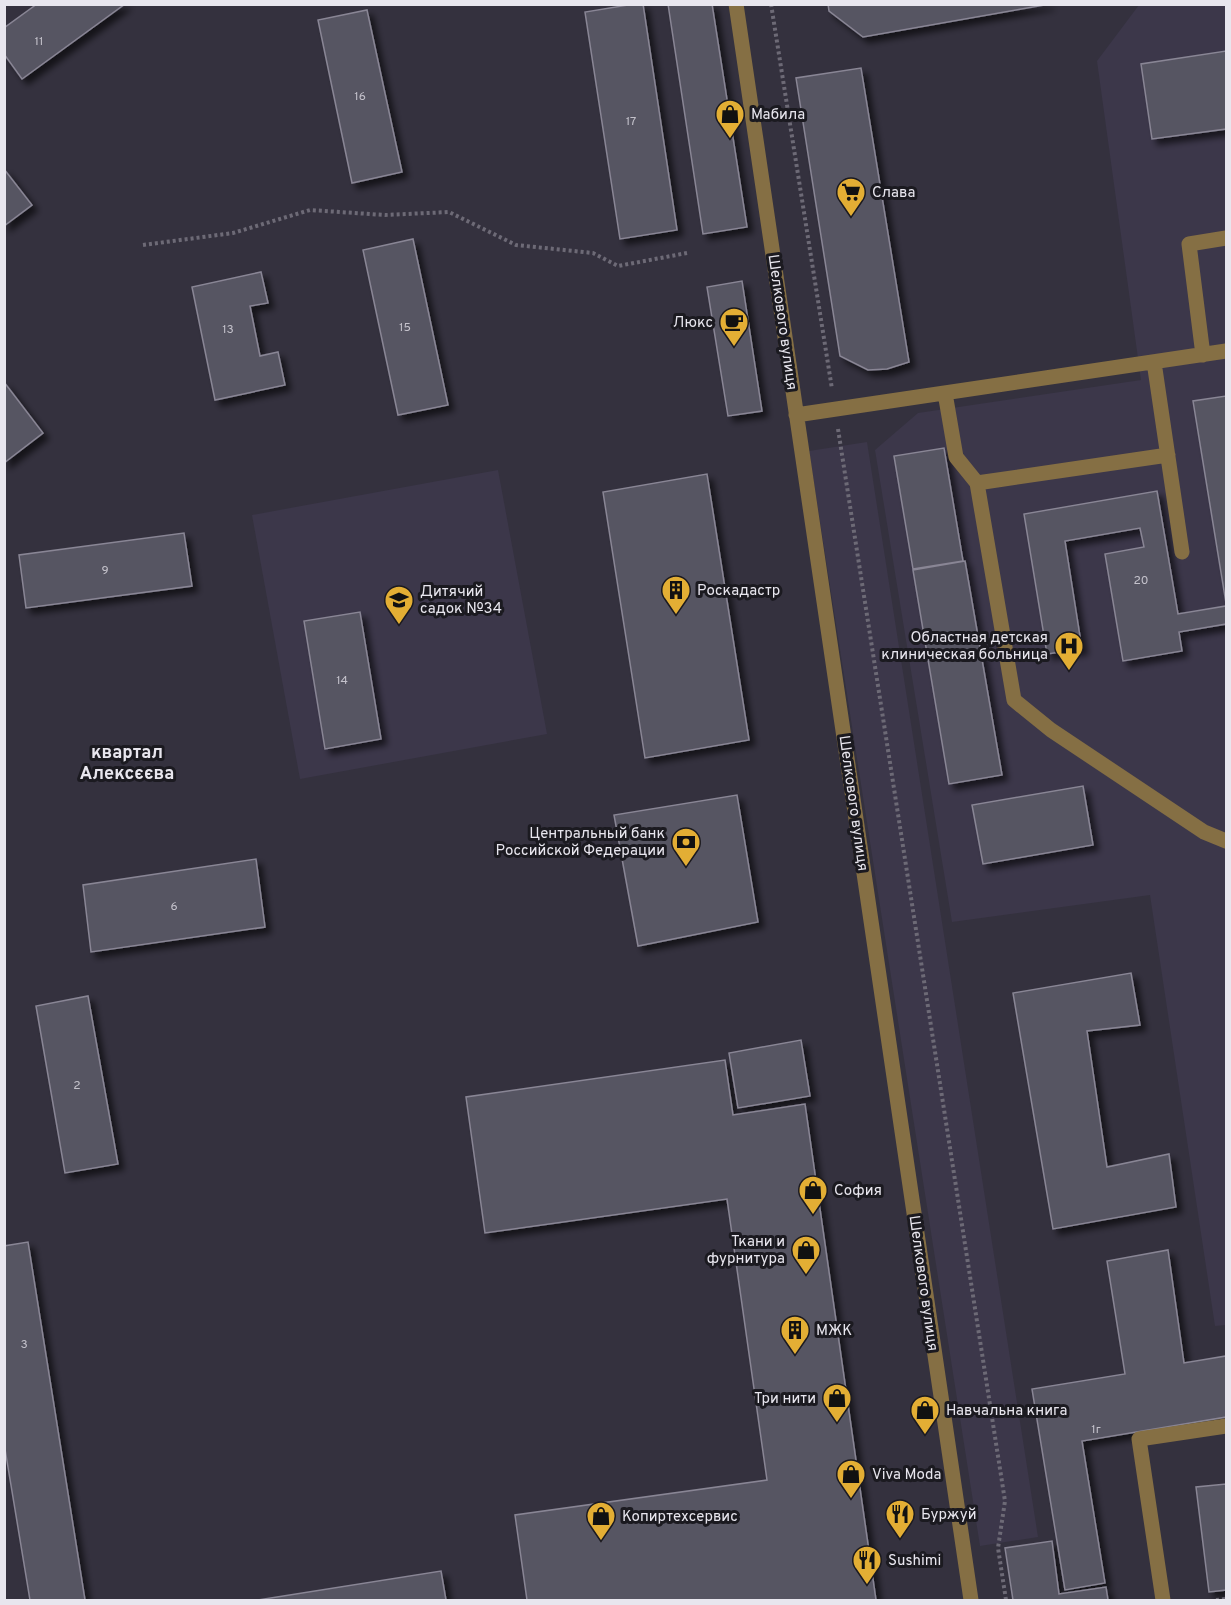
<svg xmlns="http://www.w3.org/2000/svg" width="1231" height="1605" font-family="Overpass,sans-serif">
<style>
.built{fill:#3c374a}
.building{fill:#575462;stroke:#898695;stroke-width:1.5;filter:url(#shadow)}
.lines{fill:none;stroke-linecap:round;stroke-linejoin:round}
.path{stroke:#6d6a76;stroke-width:4;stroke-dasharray:3 3;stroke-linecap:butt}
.minor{stroke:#856f44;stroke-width:15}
.labels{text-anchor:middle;stroke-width:6;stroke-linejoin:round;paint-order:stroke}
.number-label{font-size:12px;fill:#c4c2cb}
.poi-label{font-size:15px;fill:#e8e6ee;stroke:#1b1a20;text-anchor:start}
.street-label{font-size:15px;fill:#e8e6ee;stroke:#1b1a20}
.quarter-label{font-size:18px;font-weight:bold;fill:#e8e6ee;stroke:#1b1a20}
</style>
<defs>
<filter id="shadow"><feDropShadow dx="5.5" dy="5.5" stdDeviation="3" flood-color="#0009"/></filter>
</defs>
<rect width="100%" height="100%" fill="#34313e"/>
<!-- built -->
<path class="built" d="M1139 5H1226V1325L1215 1326 1150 895 952 922 875 450 918 413 1141 380 1097 61Z
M867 442 1038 1537 980 1546 809 451Z
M498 470 547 734 300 779 252 515Z"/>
<!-- building -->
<path class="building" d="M37 4H125L22 79 4 54V28Z
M634 4H643L677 230 620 239 585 12Z
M668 4H712L747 227 703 234Z
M828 4H1050L863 37 829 11Z
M367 10 402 172 352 183 318 20Z
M1226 51V129L1152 139 1141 64Z
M861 68 909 362 887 369 868 370 840 356 796 78Z
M4 169 32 205 4 226Z
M413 239 448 405 398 415 363 250Z
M261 272 268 303 250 306 260 356 278 352 285 385 215 400 192 287Z
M742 281 762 411 728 416 707 287Z
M4 382 43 433 4 463Z
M1226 396V603L1193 401Z
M944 448 963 561 913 569 894 456Z
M707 474 749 740 645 758 603 492Z
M1157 491 1178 614 1226 606V624L1179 632 1182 651 1123 661 1105 554 1144 547 1140 528 1065 541 1082 649 1047 654 1024 514Z
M184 533 192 586 26 608 19 555Z
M965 561 1002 775 949 784 913 570Z
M360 612 381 739 325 749 304 621Z
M1083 786 1093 845 983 864 972 805Z
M737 795 758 922 638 946 614 815Z
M256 859 265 927 91 952 83 885Z
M1131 973 1140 1025 1087 1031 1107 1167 1169 1154 1176 1207 1053 1229 1013 993Z
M88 996 118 1164 65 1173 36 1006Z
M801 1040 810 1096 738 1108 729 1053Z
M725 1060 733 1115 805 1104 876 1600H527L515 1515 767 1480 727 1199 485 1233 466 1097Z
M28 1242 85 1600H30L4 1443V1246Z
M1168 1250 1184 1363 1226 1356V1417L1082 1441 1105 1583 1065 1590 1032 1389 1125 1374 1107 1261Z
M1226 1484V1590L1209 1592 1196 1487Z
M1052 1541 1059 1594 1106 1587 1108 1600H1013L1005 1548Z
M441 1571 446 1600H258Z"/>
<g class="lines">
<!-- path -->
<path class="path" d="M771 4 832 389
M143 245 233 233 310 210 385 215 449 212 516 245 593 253 618 266 687 253
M838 429 1005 1501 998 1548 1006 1600
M1216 1600 1226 1599"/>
<!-- minor -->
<path class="minor" d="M736 4 971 1600
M1203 355 1189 244 1226 238
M1154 362 1182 552
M945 393 956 457 977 483 1014 700 1051 730 1204 832 1226 841
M796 415 1226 351
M977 483 1168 455
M1163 1600 1139 1439 1226 1426"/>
</g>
<!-- icons -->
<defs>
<g id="shop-pin" transform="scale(1.5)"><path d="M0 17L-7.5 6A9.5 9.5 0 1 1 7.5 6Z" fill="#e3ae34" stroke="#1b1a20"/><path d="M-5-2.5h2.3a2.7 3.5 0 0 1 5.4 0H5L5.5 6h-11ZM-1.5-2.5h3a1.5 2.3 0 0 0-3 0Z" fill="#111"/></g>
<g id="supermarket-pin" transform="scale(1.5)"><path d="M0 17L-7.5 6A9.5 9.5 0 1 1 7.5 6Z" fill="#e3ae34" stroke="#1b1a20"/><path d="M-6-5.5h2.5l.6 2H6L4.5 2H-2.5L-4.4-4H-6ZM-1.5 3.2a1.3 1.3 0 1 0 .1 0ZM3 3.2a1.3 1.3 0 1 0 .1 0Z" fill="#111"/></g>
<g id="cafe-pin" transform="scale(1.5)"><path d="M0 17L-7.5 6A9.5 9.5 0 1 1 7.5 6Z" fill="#e3ae34" stroke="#1b1a20"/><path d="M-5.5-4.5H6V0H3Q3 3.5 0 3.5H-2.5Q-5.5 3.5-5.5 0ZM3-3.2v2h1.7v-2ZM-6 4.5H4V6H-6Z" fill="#111"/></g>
<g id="building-pin" transform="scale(1.5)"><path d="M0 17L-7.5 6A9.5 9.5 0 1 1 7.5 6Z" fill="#e3ae34" stroke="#1b1a20"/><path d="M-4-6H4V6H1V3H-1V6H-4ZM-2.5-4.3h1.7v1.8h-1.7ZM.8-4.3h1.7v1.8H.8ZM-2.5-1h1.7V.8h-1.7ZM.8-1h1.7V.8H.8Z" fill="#111"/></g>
<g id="school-pin" transform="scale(1.5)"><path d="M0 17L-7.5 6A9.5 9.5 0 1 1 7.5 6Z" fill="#e3ae34" stroke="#1b1a20"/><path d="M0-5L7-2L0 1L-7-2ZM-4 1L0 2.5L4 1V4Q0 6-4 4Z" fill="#111"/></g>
<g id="hospital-pin" transform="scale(1.5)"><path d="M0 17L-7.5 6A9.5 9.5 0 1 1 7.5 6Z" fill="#e3ae34" stroke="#1b1a20"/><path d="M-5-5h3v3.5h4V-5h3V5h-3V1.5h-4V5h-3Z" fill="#111"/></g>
<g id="bank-pin" transform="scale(1.5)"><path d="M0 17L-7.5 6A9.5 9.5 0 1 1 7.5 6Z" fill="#e3ae34" stroke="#1b1a20"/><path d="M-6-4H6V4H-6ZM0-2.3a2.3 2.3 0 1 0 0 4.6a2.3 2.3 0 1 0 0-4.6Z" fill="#111"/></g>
<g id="restaurant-pin" transform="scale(1.5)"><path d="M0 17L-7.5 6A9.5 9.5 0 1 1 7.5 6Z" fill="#e3ae34" stroke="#1b1a20"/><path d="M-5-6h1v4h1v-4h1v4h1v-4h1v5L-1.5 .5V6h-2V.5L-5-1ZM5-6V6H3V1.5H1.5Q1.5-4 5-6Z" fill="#111"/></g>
</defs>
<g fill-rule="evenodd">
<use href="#shop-pin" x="730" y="114"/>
<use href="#supermarket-pin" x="851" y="192"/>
<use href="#cafe-pin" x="734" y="322"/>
<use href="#building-pin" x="676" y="590"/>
<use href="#school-pin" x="399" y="600"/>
<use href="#hospital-pin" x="1069" y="646"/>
<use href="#bank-pin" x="686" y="842"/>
<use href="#shop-pin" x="813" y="1190"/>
<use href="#shop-pin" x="806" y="1250"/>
<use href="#building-pin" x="795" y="1330"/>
<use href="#shop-pin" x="837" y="1398"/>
<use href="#shop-pin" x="925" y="1410"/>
<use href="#shop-pin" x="851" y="1474"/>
<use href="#restaurant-pin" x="900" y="1514"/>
<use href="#shop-pin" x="601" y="1516"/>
<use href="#restaurant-pin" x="867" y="1560"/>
</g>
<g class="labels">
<!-- number labels -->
<g class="number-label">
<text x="39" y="45">11</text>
<text x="360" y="100">16</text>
<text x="631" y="125">17</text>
<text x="405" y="331">15</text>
<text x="228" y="333">13</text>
<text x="105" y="574">9</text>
<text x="1141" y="584">20</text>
<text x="342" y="684">14</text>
<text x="174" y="910">6</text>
<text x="77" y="1089">2</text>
<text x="24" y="1348">3</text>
<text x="1096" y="1433">1г</text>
</g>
<!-- poi labels -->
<g class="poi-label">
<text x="751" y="119">Мабила</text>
<text x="872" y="197">Слава</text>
<text x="713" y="327" text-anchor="end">Люкс</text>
<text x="697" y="595">Роскадастр</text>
<text x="420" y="596">Дитячий<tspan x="420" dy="17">садок №34</tspan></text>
<text x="1048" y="642" text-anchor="end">Областная детская<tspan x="1048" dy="17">клиническая больница</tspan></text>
<text x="665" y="838" text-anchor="end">Центральный банк<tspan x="665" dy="17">Российской Федерации</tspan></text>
<text x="834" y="1195">София</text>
<text x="785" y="1246" text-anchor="end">Ткани и<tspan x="785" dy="17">фурнитура</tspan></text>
<text x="816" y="1335">МЖК</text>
<text x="816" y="1403" text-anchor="end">Три нити</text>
<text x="946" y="1415">Навчальна книга</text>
<text x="872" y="1479">Viva Moda</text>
<text x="921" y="1519">Буржуй</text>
<text x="622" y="1521">Копиртехсервис</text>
<text x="888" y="1565">Sushimi</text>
</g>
<!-- street labels -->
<g class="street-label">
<text transform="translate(783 322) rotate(82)" y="5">Шелкового вулиця</text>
<text transform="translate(854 803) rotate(82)" y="5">Шелкового вулиця</text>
<text transform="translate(924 1283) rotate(82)" y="5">Шелкового вулиця</text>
</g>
<!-- quarter labels -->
<g class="quarter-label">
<text x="127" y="758">квартал<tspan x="127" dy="21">Алексєєва</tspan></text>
</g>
</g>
<!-- border -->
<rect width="1231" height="1605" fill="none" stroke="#e8e6ee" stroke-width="12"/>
</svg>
